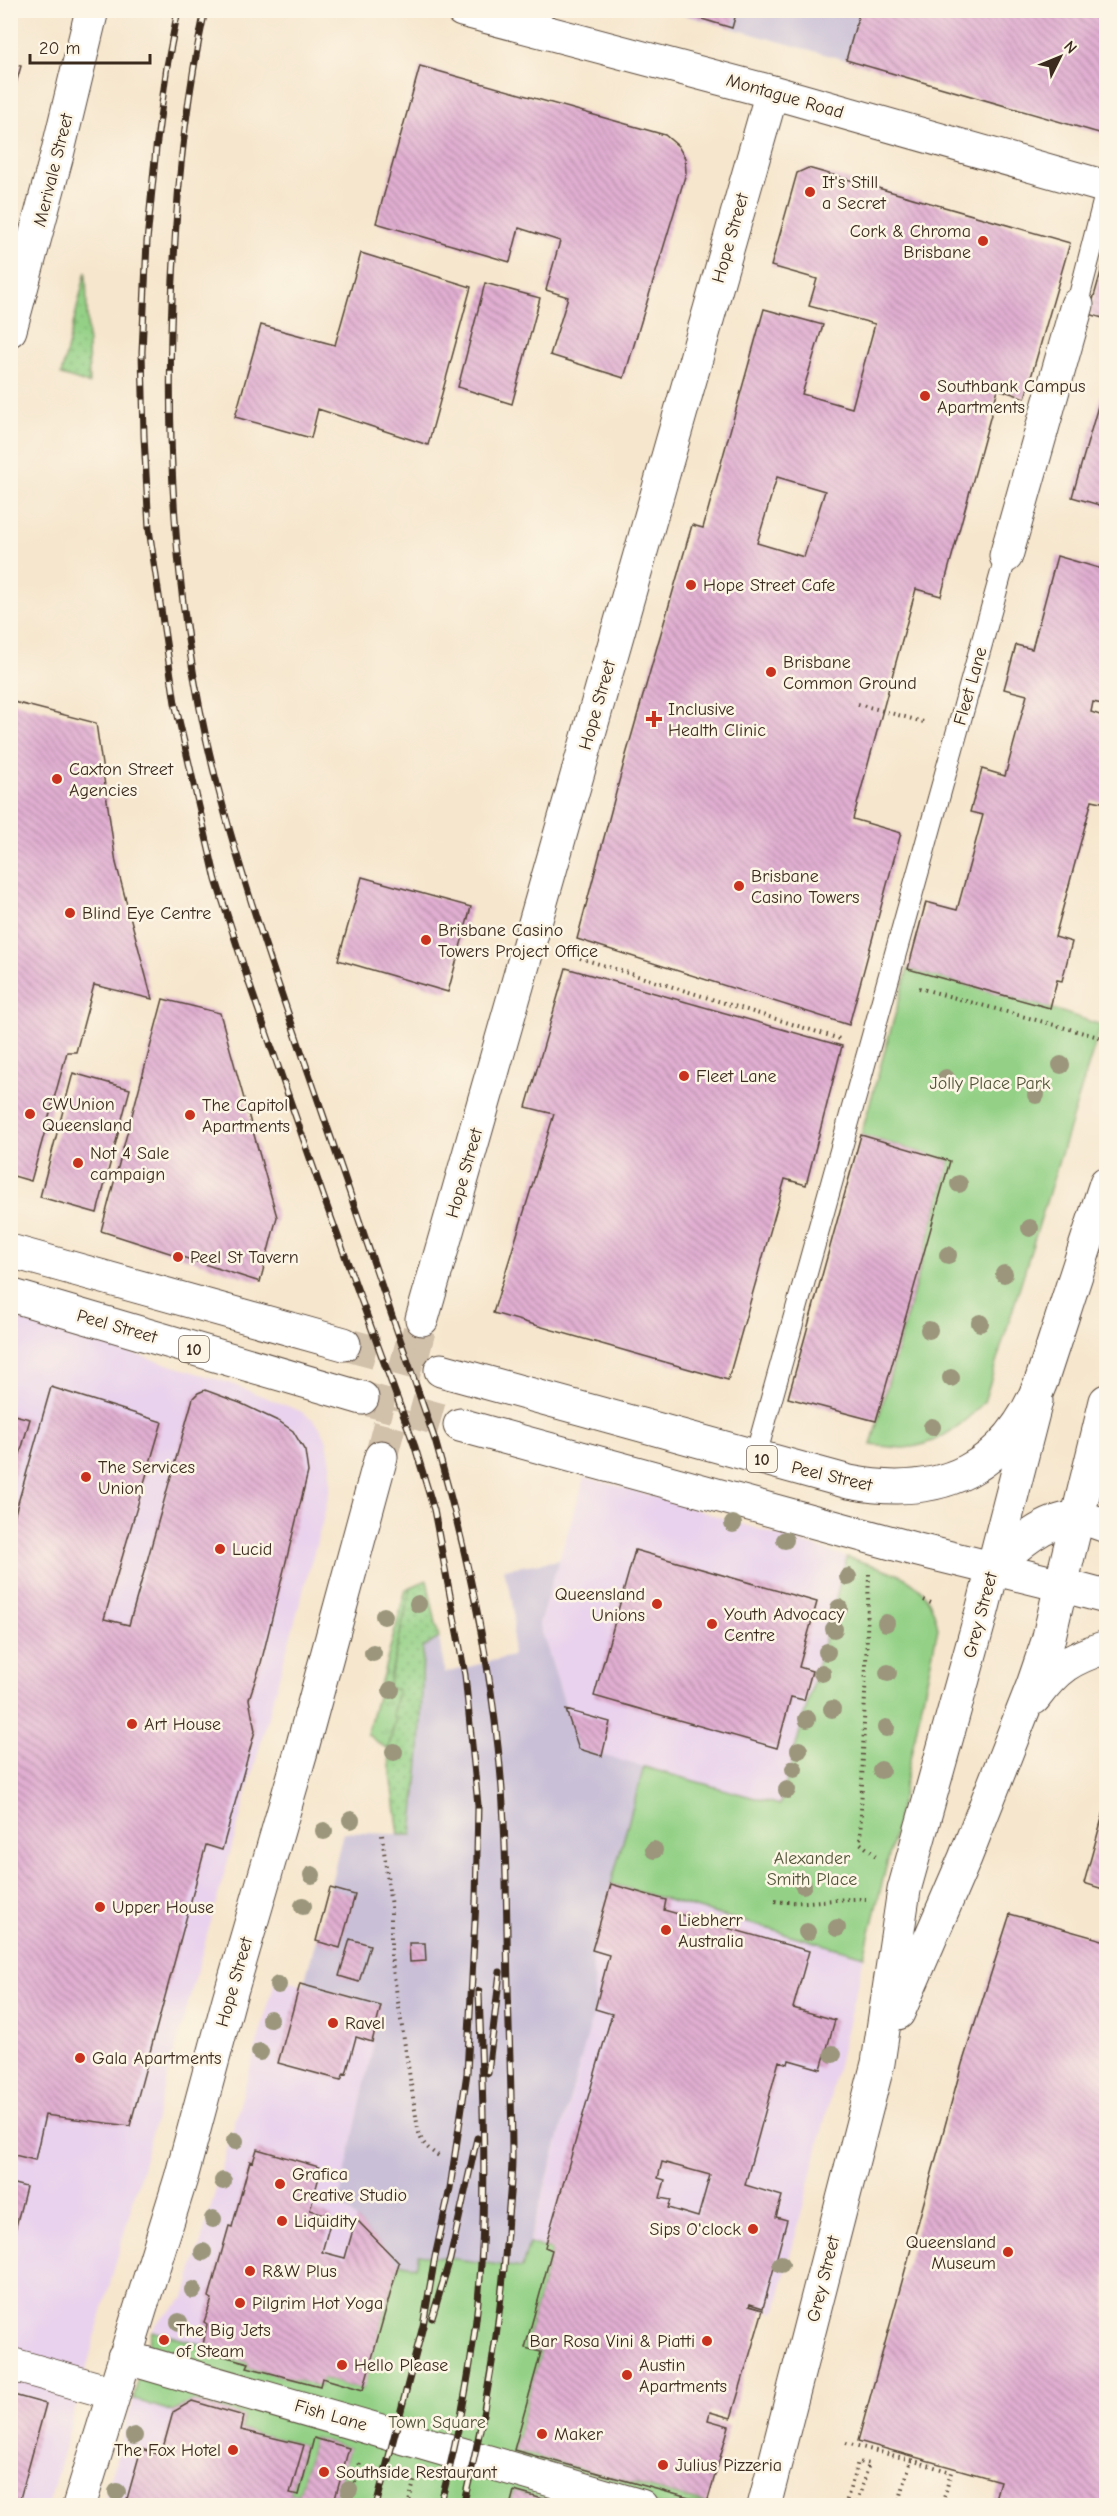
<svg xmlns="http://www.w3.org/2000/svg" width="1117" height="2516" font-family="'Comic Neue',sans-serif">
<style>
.built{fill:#e9d2ed}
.industrial{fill:#c9bfd7}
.grass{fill:url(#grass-tufts);stroke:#687e52;stroke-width:1.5}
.park{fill:#94d187;stroke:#687e52;stroke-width:1.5}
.garden{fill:url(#garden-dots);stroke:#687e52;stroke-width:1.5}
.building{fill:url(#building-back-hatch);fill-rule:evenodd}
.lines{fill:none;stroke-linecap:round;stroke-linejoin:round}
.street-tunnel{stroke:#d1c0aa;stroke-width:33;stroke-dasharray:33 16;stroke-linecap:butt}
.primary-tunnel{stroke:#d1c0aa;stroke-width:33;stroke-dasharray:33 16;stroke-linecap:butt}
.lane-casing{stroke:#574638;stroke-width:23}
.street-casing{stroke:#574638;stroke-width:35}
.secondary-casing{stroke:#574638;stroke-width:35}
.primary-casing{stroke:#574638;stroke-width:35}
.path{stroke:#574638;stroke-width:4;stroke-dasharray:1.5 4.5;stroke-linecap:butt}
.lane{stroke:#fff;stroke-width:21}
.street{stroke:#fff;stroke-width:33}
.secondary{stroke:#fff;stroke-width:33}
.primary{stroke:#fff;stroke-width:33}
.rail-casing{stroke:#3b2a1e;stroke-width:7}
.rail{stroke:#fcf5e5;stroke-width:4.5;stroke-dasharray:14;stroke-linecap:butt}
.tree{fill:#9b967b}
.poi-dot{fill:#c8321e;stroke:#fcf5e5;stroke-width:2}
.labels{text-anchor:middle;stroke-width:5;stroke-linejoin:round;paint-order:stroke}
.shield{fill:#fcf5e5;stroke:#75675a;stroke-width:1.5}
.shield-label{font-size:16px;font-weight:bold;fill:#3b2a1e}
.street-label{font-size:18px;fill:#3b2a1e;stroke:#fcf5e5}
.poi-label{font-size:18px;fill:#3b2a1e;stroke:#fcf5e5;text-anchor:start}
.park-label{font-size:18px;fill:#515438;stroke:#fcf5e5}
</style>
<defs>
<pattern id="grass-tufts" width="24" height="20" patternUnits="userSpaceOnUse" patternTransform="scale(1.5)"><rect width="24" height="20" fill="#94d187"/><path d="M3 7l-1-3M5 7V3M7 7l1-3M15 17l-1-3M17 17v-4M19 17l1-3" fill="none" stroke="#7aaa6e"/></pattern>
<pattern id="garden-dots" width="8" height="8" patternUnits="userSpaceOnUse" patternTransform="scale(1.5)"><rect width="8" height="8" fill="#94d187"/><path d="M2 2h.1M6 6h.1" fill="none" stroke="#7aaa6e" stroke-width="1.8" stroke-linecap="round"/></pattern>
<pattern id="building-back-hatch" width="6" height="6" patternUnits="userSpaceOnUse" patternTransform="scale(1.5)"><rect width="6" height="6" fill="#e1afd2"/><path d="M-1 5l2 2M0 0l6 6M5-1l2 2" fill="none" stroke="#b88faa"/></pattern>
</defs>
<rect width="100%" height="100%" fill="#fcf5e5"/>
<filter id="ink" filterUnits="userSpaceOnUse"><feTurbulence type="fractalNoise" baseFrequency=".0167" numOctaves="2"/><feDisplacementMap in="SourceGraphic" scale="12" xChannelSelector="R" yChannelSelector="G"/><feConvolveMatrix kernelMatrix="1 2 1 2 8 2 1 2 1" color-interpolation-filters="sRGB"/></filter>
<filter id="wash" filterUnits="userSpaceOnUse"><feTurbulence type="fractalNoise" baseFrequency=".008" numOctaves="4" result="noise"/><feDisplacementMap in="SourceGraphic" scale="24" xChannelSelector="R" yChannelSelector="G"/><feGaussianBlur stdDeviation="1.35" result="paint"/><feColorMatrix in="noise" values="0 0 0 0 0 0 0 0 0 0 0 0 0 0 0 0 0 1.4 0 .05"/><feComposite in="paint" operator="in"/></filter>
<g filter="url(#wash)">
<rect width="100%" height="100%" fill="#f6e6cd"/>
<!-- built -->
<path class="built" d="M10 1316 229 1383 300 1411 314 1420 321 1429 327 1441 331 1464 330 1487 324 1516 48 2506 10 2505Z
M585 1477 653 1496 847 1557 780 1806 579 1749 539 1623Z
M611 1884 864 1956 812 2173 775 2313 749 2306 525 2348 541 2352 514 2450 711 2505 103 2506 152 2331 158 2322 185 2298 276 1977 381 2006 372 2041 374 2042 339 2202 399 2263 523 2267 595 2009 592 1950Z"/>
<!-- industrial -->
<path class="industrial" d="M670 11H1106V135L846 60Z
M559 1560 539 1623 579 1749 644 1767 592 1950 595 2009 522 2268 420 2254 416 2267 399 2263 339 2202 374 2042H372L381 2006 304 1984 330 1888 343 1832 412 1835 420 1751 423 1647 439 1638 445 1673 512 1656 514 1614 510 1589 503 1569Z"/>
<!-- grass -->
<path class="grass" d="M411 1587 388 1687 398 1690 392 1716 396 1718 388 1750 367 1734 406 1589Z"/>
<!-- park -->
<path class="park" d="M908 969 1050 1008 1101 1025 984 1402C963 1425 937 1446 904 1448 893 1448 881 1446 871 1445L950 1161 861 1135Z
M847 1557C892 1573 928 1574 938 1628L893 1839 864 1956 611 1884 644 1767 780 1805Z
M529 2243 552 2250 525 2348 541 2352 514 2450 711 2505H567L514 2491 510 2505H333L349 2448 314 2438 299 2495 290 2493 304 2445 241 2430 244 2416 192 2401 173 2412 133 2399 152 2331 203 2345 223 2356 249 2363 247 2367 320 2386 322 2378 362 2390 399 2263 416 2267 419 2254 522 2268Z"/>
<!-- garden -->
<path class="garden" d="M86 271 89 384 61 375Z
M427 1580 439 1638 423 1648 420 1751 412 1835H399L388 1750 396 1718 392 1717 398 1690 388 1687 411 1587Z"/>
<g id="blocks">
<!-- building -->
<path class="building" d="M672 10H737L732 28Z
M860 10H1106V135L846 60Z
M10 64 21 66 11 101H10Z
M420 66 665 135 678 146 685 158 686 173 624 378 550 355 568 297 546 290 560 241 519 228 510 262 376 223Z
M808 168 1070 243 1025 398 998 389 941 596 916 589 853 819 901 833 849 1025 577 939 626 755 692 525 703 528 764 309 823 325 802 394 852 408 875 324 809 306 817 279 771 266 797 173ZM777 477 825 491 804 557 757 543Z
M361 253 471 287 428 445 318 409 311 438 235 417 261 325 335 345Z
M1106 254V319L1089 314Z
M485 283 540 298 512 404 458 387Z
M1106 378V507L1072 497Z
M1057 556 1106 570V705L1093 702 1091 712 1106 717V803L1092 800 1055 937 1072 942 1062 981 1057 980 1050 1008 908 969 926 902 957 910 983 815 970 812 982 769 1005 776 1027 695 1004 689 1016 645 1032 649Z
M10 701 96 723 116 863 152 999 94 985 76 1052H67L31 1181 10 1175Z
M362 877 471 907 448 992 338 960Z
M566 968 842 1046 806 1185 785 1179 728 1380 493 1313 554 1114 526 1107Z
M163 999 220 1013 277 1217 260 1282 101 1231Z
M73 1073 130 1089 97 1213 40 1197Z
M861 1135 950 1161 876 1421 788 1398Z
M51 1387 162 1422 104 1619 129 1625 193 1398 198 1393 205 1390 240 1403 280 1422 293 1431 305 1451 308 1472 261 1663 249 1699 255 1731 222 1850 206 1845 130 2126 45 2115 35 2160 10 2154V1531Z
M10 1414 30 1419 11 1486H10Z
M635 1550 817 1602 799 1667 812 1671 804 1700 791 1697 777 1748 594 1696Z
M566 1710 610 1722 602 1756 579 1749Z
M1106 1804V1890L1084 1883Z
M611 1884 666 1900 664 1910 809 1951 793 2008 835 2020 821 2069 789 2060 788 2064 779 2061 745 2185 782 2196 776 2217 787 2220 763 2308 750 2304 749 2306 763 2310 731 2418 710 2412 708 2420 729 2426 707 2503 514 2450 541 2352 525 2348 552 2250 545 2247 612 2014 595 2009 609 1955 592 1950ZM662 2162 710 2175 698 2217 668 2208 671 2200 660 2198 665 2180 658 2178Z
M330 1888 355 1895 340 1948 316 1941Z
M1010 1914 1106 1941V2506H993L1000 2481 858 2441 962 2064Z
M350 1939 370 1945 359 1982 339 1976Z
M409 1943H425L426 1961 410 1962Z
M300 1984 381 2006 372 2042 356 2037 346 2074 344 2073 341 2080 278 2063Z
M257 2149 319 2167V2177L310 2210 332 2216 322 2252 345 2258 356 2219 399 2263 363 2390 322 2378 320 2386 247 2367 249 2363 223 2356 203 2345 207 2324 204 2322 212 2299 209 2297 229 2226 232 2227 250 2161 253 2162Z
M10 2183 26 2187 11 2246H10Z
M10 2394 46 2404 18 2506H10Z
M192 2401 244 2416 241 2430 304 2445 290 2493 299 2495 314 2438 349 2448 333 2506H125L141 2449 161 2455 173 2412Z
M514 2491 565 2505V2506H510Z"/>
</g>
</g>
<g filter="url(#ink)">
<use href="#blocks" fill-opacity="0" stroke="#574638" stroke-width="1.5"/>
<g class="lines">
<!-- street-tunnel -->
<path class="street-tunnel" d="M411 1362 422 1319
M381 1457 394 1407"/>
<!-- primary-tunnel -->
<path class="primary-tunnel" d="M344 1344 441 1370
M362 1398 460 1425"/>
<!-- lane casing -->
<g class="lane-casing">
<path id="lane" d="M1077 305 1106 192
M755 1458 1006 556"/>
</g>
<!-- street casing -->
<g class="street-casing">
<path id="street" d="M1006 556 1077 305
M422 1319 772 92
M124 2357 641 2506
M10 2364 113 2393
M79 2506 181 2178 229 1999 302 1748 381 1457"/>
</g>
<!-- secondary casing -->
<g class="secondary-casing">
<path id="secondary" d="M462 10 772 92 1106 187
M10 330 57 155 92 10
M992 1568C1014 1548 1043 1520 1075 1518 1085 1517 1097 1523 1106 1526
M1034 1698C1057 1667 1070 1659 1106 1647
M898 2013 965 1858 1033 1685 1048 1641 1061 1585 1106 1597
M764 2506 878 2063 904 1890 982 1611 1036 1401"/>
</g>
<!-- primary casing -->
<g class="primary-casing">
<path id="primary" d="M10 1251 344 1344
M10 1295 362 1398
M441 1370 849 1482C941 1500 1008 1469 1042 1379L1106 1183
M460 1425 914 1549 1061 1585 1106 1401"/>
</g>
<!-- path -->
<path class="path" d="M858 704 927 723
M580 958 840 1039
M919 988 1106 1039
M869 1574 860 1843 876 1856
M924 1600 931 1603
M382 1835 391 1907V1957L418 2129C421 2144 429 2150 442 2158
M775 1901C806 1905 835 1898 866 1899
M846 2443 911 2460
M349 2506 360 2463
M408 2506 415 2478
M845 2506 858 2462 869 2464 856 2506
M898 2506 911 2460 951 2472 942 2506"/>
<!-- lane -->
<use href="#lane" class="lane"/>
<!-- street -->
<use href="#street" class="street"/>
<!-- secondary -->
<use href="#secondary" class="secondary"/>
<!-- primary -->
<use href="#primary" class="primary"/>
<!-- rail casing -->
<g class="rail-casing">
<path id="rail" d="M178 10 167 66 156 148 147 241 142 352 144 436 149 529 175 703 216 880 249 983 325 1201 415 1447 434 1510 465 1675 478 1805 476 1901 467 2073 450 2188 435 2257 423 2326 376 2506
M205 10C187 93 178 175 174 259 164 433 173 611 216 780 244 888 281 993 317 1097 356 1211 395 1326 435 1440 464 1541 487 1642 498 1747 507 1825 506 1906 508 1985 509 2042 512 2100 512 2158 512 2183 508 2208 507 2233 500 2328 486 2413 463 2506
M488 2073 500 1972
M432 2318 450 2259 477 2138
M440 2506C461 2427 476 2345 481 2264 487 2173 482 2082 479 1991"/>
</g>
<!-- rail -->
<use href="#rail" class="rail"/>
</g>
<!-- trees -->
<g class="tree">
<circle cx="1061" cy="1065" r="9"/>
<circle cx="946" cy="1078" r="9"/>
<circle cx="1036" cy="1095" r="9"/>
<circle cx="959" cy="1184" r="9"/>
<circle cx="1030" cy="1228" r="9"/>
<circle cx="948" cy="1255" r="9"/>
<circle cx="1004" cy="1274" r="9"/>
<circle cx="980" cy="1323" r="9"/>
<circle cx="929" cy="1330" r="9"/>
<circle cx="951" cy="1378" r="9"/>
<circle cx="932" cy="1427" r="9"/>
<circle cx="733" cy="1524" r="9"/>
<circle cx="785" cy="1540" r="9"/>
<circle cx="848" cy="1577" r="9"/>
<circle cx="418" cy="1604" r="9"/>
<circle cx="839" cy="1608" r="9"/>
<circle cx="384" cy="1616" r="9"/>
<circle cx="886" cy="1623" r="9"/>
<circle cx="834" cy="1629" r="9"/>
<circle cx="827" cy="1652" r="9"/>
<circle cx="373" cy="1653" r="9"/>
<circle cx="822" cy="1673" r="9"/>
<circle cx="888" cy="1673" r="9"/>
<circle cx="391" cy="1690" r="9"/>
<circle cx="832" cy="1709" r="9"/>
<circle cx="807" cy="1719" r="9"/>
<circle cx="886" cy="1728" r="9"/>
<circle cx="799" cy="1750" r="9"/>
<circle cx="394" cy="1752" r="9"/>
<circle cx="794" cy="1769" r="9"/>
<circle cx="881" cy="1770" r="9"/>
<circle cx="787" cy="1790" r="9"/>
<circle cx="351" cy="1820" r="9"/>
<circle cx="324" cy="1831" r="9"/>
<circle cx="654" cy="1850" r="9"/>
<circle cx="312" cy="1875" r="9"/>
<circle cx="803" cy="1885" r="9"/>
<circle cx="303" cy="1906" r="9"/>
<circle cx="837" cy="1928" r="9"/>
<circle cx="807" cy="1932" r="9"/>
<circle cx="278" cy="1985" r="9"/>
<circle cx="270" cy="2019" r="9"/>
<circle cx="260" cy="2052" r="9"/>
<circle cx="833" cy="2054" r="9"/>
<circle cx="235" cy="2141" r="9"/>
<circle cx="223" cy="2181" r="9"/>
<circle cx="213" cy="2219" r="9"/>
<circle cx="203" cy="2252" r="9"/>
<circle cx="781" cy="2264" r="9"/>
<circle cx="193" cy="2290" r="9"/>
<circle cx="179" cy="2322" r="9"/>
<circle cx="134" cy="2436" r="9"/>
<circle cx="349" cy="2490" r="9"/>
<circle cx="117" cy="2492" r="9"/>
</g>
</g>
<!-- markers -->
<g class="poi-dot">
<circle cx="810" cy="192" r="6"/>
<circle cx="983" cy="241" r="6"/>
<circle cx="925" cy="396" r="6"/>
<circle cx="691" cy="585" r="6"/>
<circle cx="771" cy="672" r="6"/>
<path d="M651 710h6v6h6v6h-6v6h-6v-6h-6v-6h6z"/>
<circle cx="57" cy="779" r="6"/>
<circle cx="739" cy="886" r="6"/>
<circle cx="70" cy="913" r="6"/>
<circle cx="426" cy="940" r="6"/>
<circle cx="684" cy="1076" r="6"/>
<circle cx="30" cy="1114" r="6"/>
<circle cx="190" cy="1115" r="6"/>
<circle cx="78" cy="1163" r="6"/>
<circle cx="178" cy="1257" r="6"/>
<circle cx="86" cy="1477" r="6"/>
<circle cx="220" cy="1549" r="6"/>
<circle cx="657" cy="1604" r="6"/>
<circle cx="712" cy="1624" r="6"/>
<circle cx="132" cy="1724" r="6"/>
<circle cx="100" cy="1907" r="6"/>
<circle cx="666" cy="1930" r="6"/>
<circle cx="333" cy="2023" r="6"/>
<circle cx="80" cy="2058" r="6"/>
<circle cx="280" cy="2184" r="6"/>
<circle cx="282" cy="2221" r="6"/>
<circle cx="753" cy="2229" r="6"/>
<circle cx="1008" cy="2252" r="6"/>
<circle cx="250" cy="2271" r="6"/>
<circle cx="240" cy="2303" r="6"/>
<circle cx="164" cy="2340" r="6"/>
<circle cx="707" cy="2341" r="6"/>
<circle cx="342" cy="2365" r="6"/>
<circle cx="627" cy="2375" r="6"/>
<circle cx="542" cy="2434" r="6"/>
<circle cx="233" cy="2450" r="6"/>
<circle cx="663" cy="2465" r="6"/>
<circle cx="324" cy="2472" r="6"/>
</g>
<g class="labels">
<!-- shield labels -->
<g class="shield">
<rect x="179" y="1336" width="30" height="26" rx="4.5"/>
<rect x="747" y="1446" width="30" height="26" rx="4.5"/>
</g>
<g class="shield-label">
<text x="194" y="1355">10</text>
<text x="762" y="1465">10</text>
</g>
<!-- street labels -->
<g class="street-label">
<text transform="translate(785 96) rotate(16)" y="6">Montague Road</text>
<text transform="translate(53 170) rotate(-76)" y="6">Merivale Street</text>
<text transform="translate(730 238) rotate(-74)" y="6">Hope Street</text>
<text transform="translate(970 686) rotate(-74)" y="6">Fleet Lane</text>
<text transform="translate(597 705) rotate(-74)" y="6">Hope Street</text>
<text transform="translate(464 1173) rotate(-74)" y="6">Hope Street</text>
<text transform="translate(117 1326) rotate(16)" y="6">Peel Street</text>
<text transform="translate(832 1476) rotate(13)" y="6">Peel Street</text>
<text transform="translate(980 1615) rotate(-75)" y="6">Grey Street</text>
<text transform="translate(234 1982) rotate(-74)" y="6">Hope Street</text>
<text transform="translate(823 2279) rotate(-76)" y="6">Grey Street</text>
<text transform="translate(331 2415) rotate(16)" y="6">Fish Lane</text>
</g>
<!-- poi labels -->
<g class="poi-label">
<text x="822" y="188">It's Still<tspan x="822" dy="21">a Secret</tspan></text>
<text x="971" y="237" text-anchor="end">Cork &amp; Chroma<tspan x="971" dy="21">Brisbane</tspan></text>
<text x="937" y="392">Southbank Campus<tspan x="937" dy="21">Apartments</tspan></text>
<text x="703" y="591">Hope Street Cafe</text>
<text x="783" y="668">Brisbane<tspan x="783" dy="21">Common Ground</tspan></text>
<text x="668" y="715">Inclusive<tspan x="668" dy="21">Health Clinic</tspan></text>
<text x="69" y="775">Caxton Street<tspan x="69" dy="21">Agencies</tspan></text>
<text x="751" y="882">Brisbane<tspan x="751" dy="21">Casino Towers</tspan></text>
<text x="82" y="919">Blind Eye Centre</text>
<text x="438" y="936">Brisbane Casino<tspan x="438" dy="21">Towers Project Office</tspan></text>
<text x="696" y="1082">Fleet Lane</text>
<text x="42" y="1110">CWUnion<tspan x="42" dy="21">Queensland</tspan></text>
<text x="202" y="1111">The Capitol<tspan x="202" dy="21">Apartments</tspan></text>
<text x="90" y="1159">Not 4 Sale<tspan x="90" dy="21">campaign</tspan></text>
<text x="190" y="1263">Peel St Tavern</text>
<text x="98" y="1473">The Services<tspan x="98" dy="21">Union</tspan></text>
<text x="232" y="1555">Lucid</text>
<text x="645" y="1600" text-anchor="end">Queensland<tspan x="645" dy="21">Unions</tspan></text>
<text x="724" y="1620">Youth Advocacy<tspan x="724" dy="21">Centre</tspan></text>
<text x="144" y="1730">Art House</text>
<text x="112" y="1913">Upper House</text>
<text x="678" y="1926">Liebherr<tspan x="678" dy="21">Australia</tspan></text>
<text x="345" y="2029">Ravel</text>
<text x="92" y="2064">Gala Apartments</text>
<text x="292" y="2180">Grafica<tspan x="292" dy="21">Creative Studio</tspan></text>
<text x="294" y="2227">Liquidity</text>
<text x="741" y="2235" text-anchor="end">Sips O'clock</text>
<text x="996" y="2248" text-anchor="end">Queensland<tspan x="996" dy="21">Museum</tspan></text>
<text x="262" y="2277">R&amp;W Plus</text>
<text x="252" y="2309">Pilgrim Hot Yoga</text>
<text x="176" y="2336">The Big Jets<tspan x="176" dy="21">of Steam</tspan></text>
<text x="695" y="2347" text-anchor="end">Bar Rosa Vini &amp; Piatti</text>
<text x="354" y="2371">Hello Please</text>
<text x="639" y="2371">Austin<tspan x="639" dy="21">Apartments</tspan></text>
<text x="554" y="2440">Maker</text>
<text x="221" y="2456" text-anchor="end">The Fox Hotel</text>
<text x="675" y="2471">Julius Pizzeria</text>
<text x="336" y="2478">Southside Restaurant</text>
</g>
<!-- park labels -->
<g class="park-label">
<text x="990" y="1089">Jolly Place Park</text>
<text x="812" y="1864">Alexander<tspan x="812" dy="21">Smith Place</tspan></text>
<text x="437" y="2428">Town Square</text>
</g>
</g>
<!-- margin -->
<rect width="1117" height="2516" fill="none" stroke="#fcf5e5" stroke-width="36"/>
<!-- north arrow -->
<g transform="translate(1060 57) rotate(47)" stroke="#fcf5e5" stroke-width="4.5" paint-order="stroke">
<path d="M0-4.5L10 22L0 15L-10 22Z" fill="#3b2a1e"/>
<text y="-9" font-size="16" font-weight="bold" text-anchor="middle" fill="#3b2a1e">N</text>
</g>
<!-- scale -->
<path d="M30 54v9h120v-9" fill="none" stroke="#3b2a1e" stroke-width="3"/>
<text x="39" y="54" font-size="18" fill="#3b2a1e" stroke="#fcf5e5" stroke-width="4.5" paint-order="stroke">20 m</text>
</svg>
